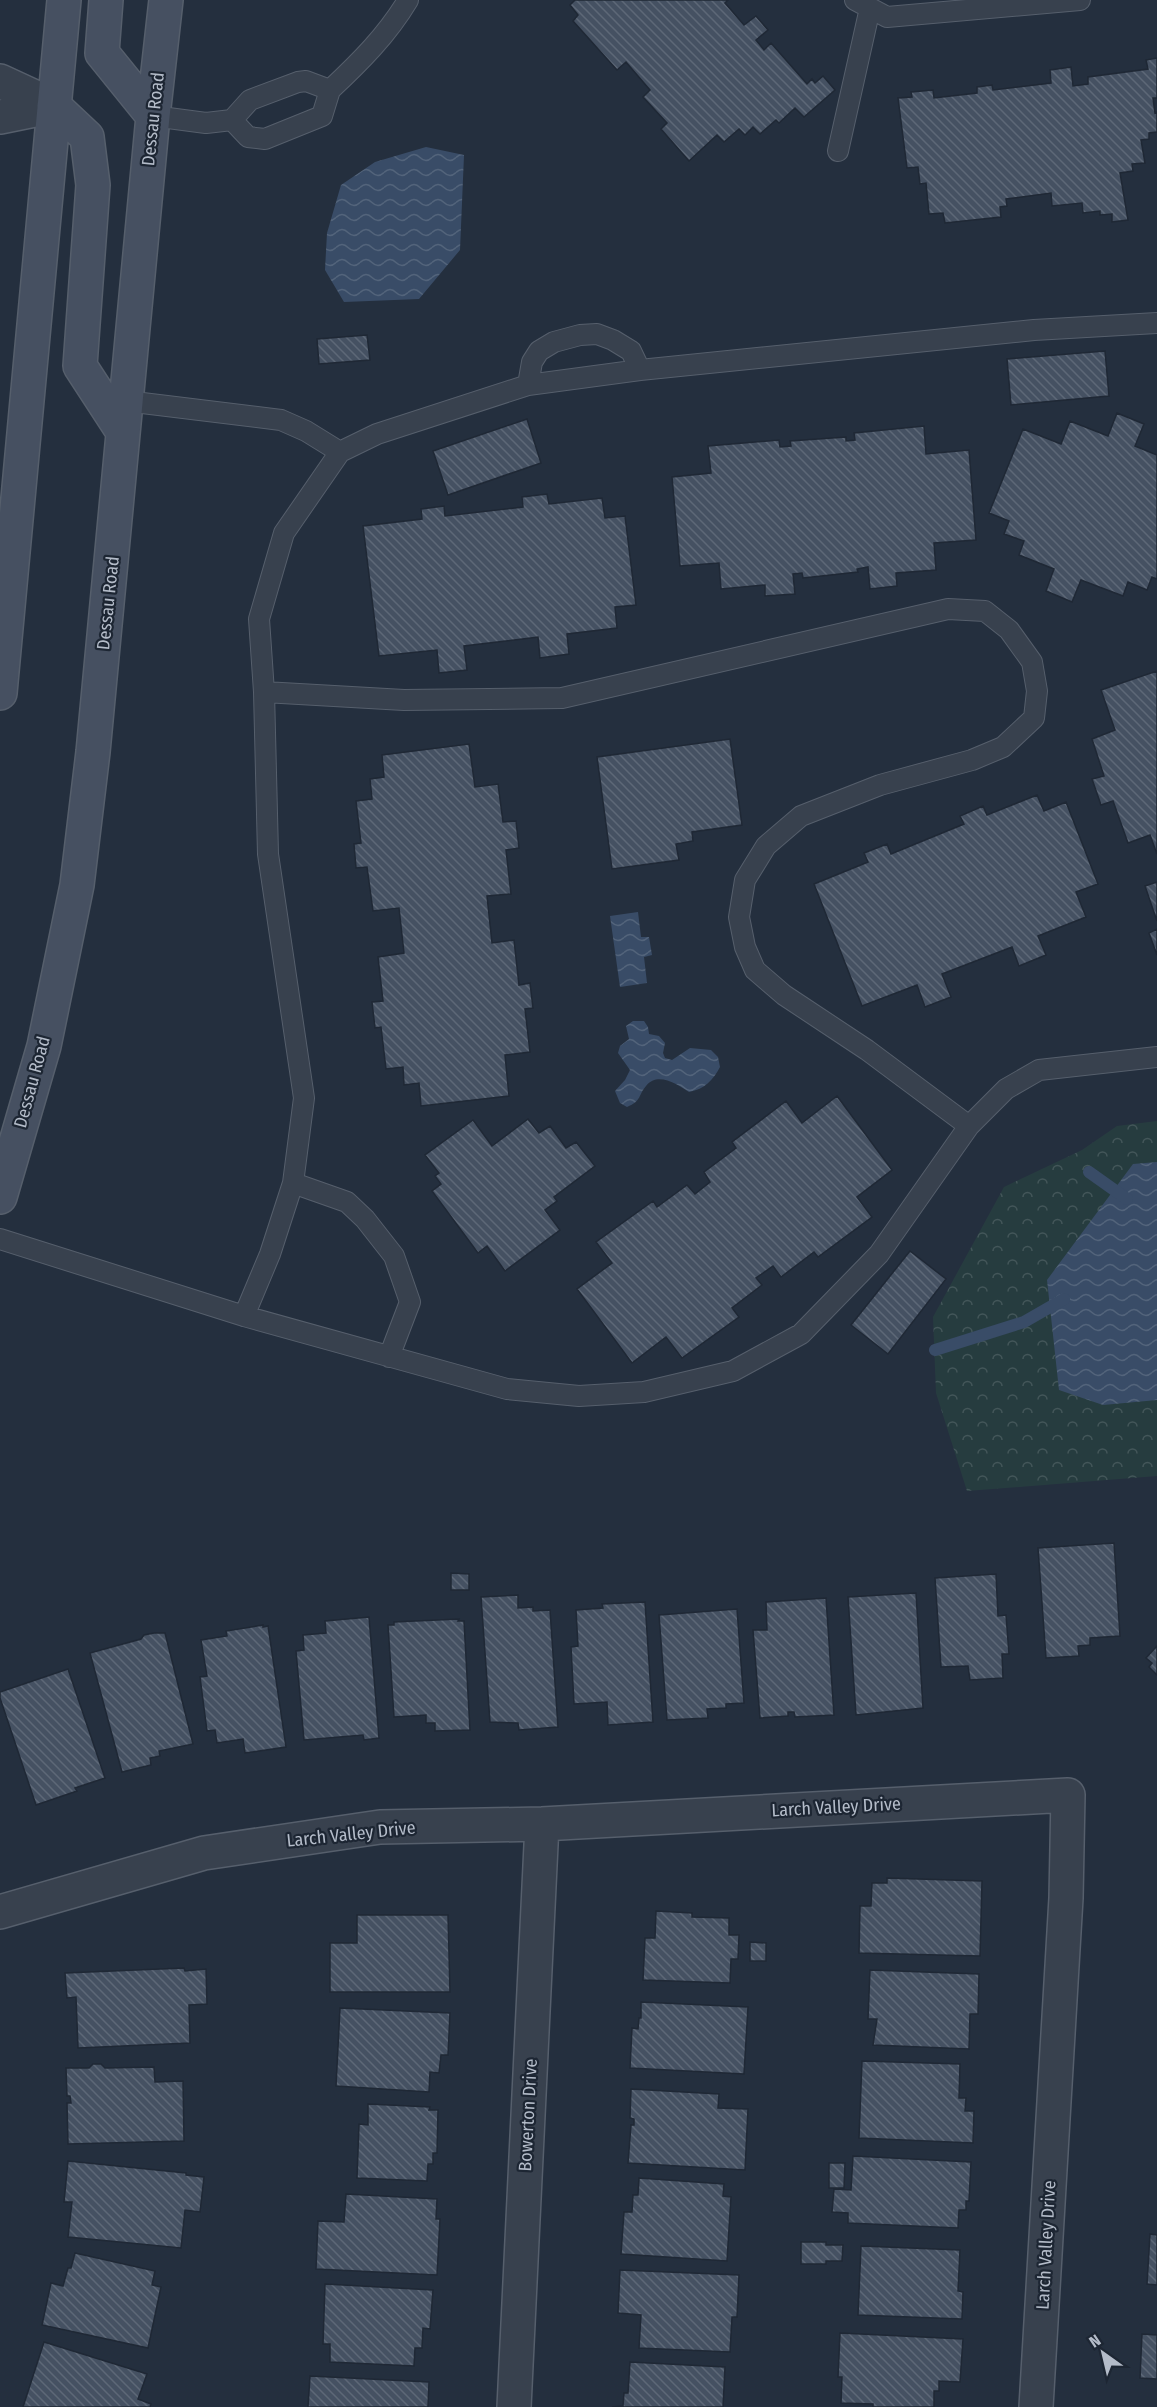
<svg xmlns="http://www.w3.org/2000/svg" width="1157" height="2407" font-family="'Fira Sans Condensed',sans-serif">
<style>
.park{fill:url(#park-crowns)}
.water{fill:url(#water-waves)}
.lines{fill:none;stroke-linecap:round;stroke-linejoin:round}
.stream{stroke:#394c67;stroke-width:12}
.building{fill:url(#building-back-hatch);stroke:#1f2835;stroke-width:1.5}
.lane-casing{stroke:#565f6c;stroke-width:22}
.street-casing{stroke:#565f6c;stroke-width:36}
.secondary-casing{stroke:#565f6c;stroke-width:36}
.lane{stroke:#38414e;stroke-width:20}
.street{stroke:#38414e;stroke-width:33}
.secondary{stroke:#465061;stroke-width:33}
.labels{text-anchor:middle;stroke-width:4.5;stroke-linejoin:round;paint-order:stroke}
.street-label{font-size:18px;fill:#b4bcc9;stroke:#1d2633}
</style>
<defs>
<pattern id="park-crowns" width="20" height="18" patternUnits="userSpaceOnUse" patternTransform="scale(1.5)"><rect width="20" height="18" fill="#263c3f"/><path d="M2 6a3 3 0 1 1 6 0M12 15a3 3 0 1 1 6 0" fill="none" stroke="#435659"/></pattern>
<pattern id="water-waves" width="16" height="10" patternUnits="userSpaceOnUse" patternTransform="scale(1.5)"><rect width="16" height="10" fill="#394c67"/><path d="M0 5q4-4 8 0t8 0" fill="none" stroke="#53647b"/></pattern>
<pattern id="building-back-hatch" width="6" height="6" patternUnits="userSpaceOnUse" patternTransform="scale(1.5)"><rect width="6" height="6" fill="#455162"/><path d="M-1 5l2 2M0 0l6 6M5-1l2 2" fill="none" stroke="#5d6877"/></pattern>
</defs>
<rect width="100%" height="100%" fill="#242f3e"/>
<!-- park -->
<path class="park" d="M1157 1121V1476L967 1491 936 1393 933 1317 1004 1187 1082 1150 1117 1126Z"/>
<!-- water -->
<path class="water" d="M426 147 464 155 460 250 419 299 344 302 325 270 327 233 341 185 375 162Z
M638 912 641 937H649L652 955 644 957 647 983 620 987 610 916Z
M633 1021H644L648 1027 649 1034 659 1036 665 1043 663 1053 665 1058 672 1060 690 1048 711 1050 718 1057 720 1067C713 1080 705 1089 689 1092 678 1085 658 1071 646 1086 638 1095 642 1101 627 1107L620 1103 615 1091 625 1080 630 1070 618 1053 620 1046 629 1039 626 1026Z
M1157 1162V1400L1103 1405 1059 1390 1047 1280 1133 1164Z"/>
<g class="lines">
<!-- stream -->
<path class="stream" d="M1089 1172 1127 1199
M935 1350 1024 1322 1064 1299"/>
</g>
<!-- building -->
<path class="building" d="M575 0H728L725 3 744 25 756 16 768 30 756 40 764 50 771 43 807 84 812 79 815 83 823 76 835 90 804 117 795 108 779 123 776 120 760 134 753 127 745 135 739 129 724 142 717 135 689 161 661 129 667 123 643 97 650 90 626 62 617 70 573 21 578 15 570 5Z
M1157 58V98H1153L1155 113 1157 112V132L1149 133V139L1141 140 1145 163 1132 164 1133 171 1120 173 1128 220 1112 222V214L1100 215V211L1083 213 1082 203 1052 206 1051 193 1006 199 1007 206 1000 207 1001 217 945 223 943 213 929 214 926 183 920 184 918 167 907 168 898 98 912 97 911 92 933 90 934 98 977 93V87L992 85 993 90 1051 83 1050 70 1071 67 1073 86 1088 84V77L1148 69 1146 60Z
M367 335 370 360 319 364 317 339Z
M1105 351 1109 396 1011 405 1007 359Z
M1117 413 1144 424 1135 446 1157 455V579L1152 577 1147 590 1128 582 1123 596 1081 580 1072 602 1046 591 1054 569 1019 555 1024 541 1004 534 1009 521 989 513 1023 429 1061 444 1070 421 1108 436Z
M527 419 541 463 448 495 433 451Z
M924 426 926 454 969 450 976 540 934 543 936 570 896 573 897 586 870 589 868 567 857 569 858 572 803 578 802 573 793 574 795 594 765 596V585L721 589 719 563 680 566 672 477 711 473 708 446 779 440 780 447 791 446 790 441 846 437V441L855 440 854 433Z
M547 494 549 504 602 498 605 518 625 516 636 605 615 607 617 628 567 634 569 654 540 658 538 637 464 646 467 670 439 673 437 650 379 656 363 526 422 519 421 509 444 506 445 516 523 507 522 497Z
M1157 671V854L1150 835 1128 843 1113 801 1101 805 1092 779 1104 776 1092 739 1115 730 1101 690Z
M730 739 742 825 692 832 693 841 676 844 679 860 612 869 597 757Z
M469 744 475 787 498 784 503 822 516 821 519 848 506 850 511 894 487 896 492 943 514 940 519 985 530 983 533 1008 525 1009 530 1052 505 1055 509 1096 421 1106 419 1083 404 1085 403 1067 386 1069 381 1027 375 1028 372 1002 383 1001 378 957 404 953 399 908 373 911 367 867 356 868 354 844 361 843 356 801 372 799 370 779 384 777 382 755Z
M1037 795 1044 811 1066 802 1098 884 1076 892 1086 917 1038 936 1046 955 1019 966 1012 947 942 974 951 997 925 1007 917 985 862 1006 814 884 868 862 864 853 887 844 891 854 964 824 960 816 983 806 987 815Z
M1157 882V921L1145 886Z
M1157 929V955L1149 933Z
M837 1096 892 1170 857 1197 872 1217 818 1257 814 1252 781 1277 773 1266 756 1278 762 1285 732 1308 739 1317 682 1358 666 1337 632 1363 577 1289 612 1263 596 1242 653 1201 657 1207 687 1185 695 1194 710 1182 704 1172 736 1148 732 1142 786 1101 802 1123Z
M528 1119 539 1133 550 1126 566 1148 576 1142 595 1166 554 1197 557 1201 545 1210 560 1230 505 1271 487 1246 478 1253 432 1191 441 1184 435 1176 439 1173 425 1155 473 1120 492 1146Z
M910 1251 946 1279 888 1354 851 1325Z
M1114 1543 1120 1636 1090 1638V1645L1078 1646 1079 1656 1046 1658 1038 1548Z
M451 1573 469 1574V1590H451Z
M996 1574 998 1616 1006 1615 1009 1654H1002L1003 1678 970 1680 968 1666 941 1667 935 1578Z
M916 1593 923 1708 856 1715 848 1597Z
M518 1595V1608L533 1607V1611L550 1610 558 1727 519 1730 518 1723 490 1722 481 1597Z
M826 1598 834 1715 795 1717 794 1712H788V1716L760 1718 753 1630H767L766 1602Z
M645 1602 653 1722 608 1725 607 1702 574 1704 571 1647 578 1646 576 1610 603 1608 602 1604Z
M737 1609 744 1703 726 1704V1708L707 1709 708 1718 667 1720 659 1615Z
M369 1617 379 1738 364 1740 363 1735 304 1740 296 1651 304 1650 303 1635 326 1633 325 1621Z
M459 1619 458 1621H464L470 1730 435 1731V1723H426V1715L394 1717 388 1625H394V1622Z
M263 1625V1627L268 1626 286 1747 245 1753 243 1739 217 1743 215 1730 207 1731 200 1677 207 1676 201 1640 227 1636 226 1631Z
M154 1633H165L193 1744 159 1751 160 1756 150 1758 151 1765 122 1772 90 1653 141 1639 144 1635Z
M1157 1646V1675L1149 1667 1152 1663 1146 1658Z
M68 1669 105 1778 75 1788 77 1791 36 1805 0 1698V1692Z
M887 1878 982 1881 980 1956 859 1953 860 1906H871L872 1883H887Z
M656 1911 692 1913V1917L729 1918V1935H739L738 1959H731L730 1983 643 1980 645 1938H655Z
M357 1915H448L450 1992H330V1943H357Z
M750 1942 766 1943V1961H750Z
M184 1968 185 1971 206 1969 207 2004 189 2005 190 2043 78 2048 76 1997 67 1998 65 1973Z
M870 1970 979 1974 978 2014H970L969 2049 873 2045 877 2019H868Z
M641 2002 748 2007 744 2074 630 2068 632 2028 638 2029 639 2018H641Z
M340 2008 450 2013 448 2055H441L439 2073 430 2072 429 2092 336 2086Z
M862 2061 960 2064 959 2098H966L965 2111H974L973 2143 859 2138Z
M93 2064H101L105 2068 154 2067 155 2082 183 2081 184 2141 68 2144 67 2103H71L70 2096H67L66 2068H89Z
M631 2089 719 2094 718 2108 748 2109 745 2170 628 2163 631 2125H634V2119L630 2118Z
M368 2104 430 2107 429 2110H438L437 2153H433V2164H428L427 2181 357 2178 359 2124 368 2125Z
M853 2156 971 2162 969 2201H966V2210H959L958 2228 848 2223V2213L832 2212 834 2189 851 2190Z
M68 2161 186 2173V2175L204 2177 200 2212 185 2210 181 2248 68 2237 72 2202H64Z
M829 2163H845L844 2188H829Z
M639 2178 724 2184 723 2196 731 2197 727 2261 621 2254 624 2212H632L633 2195H638Z
M346 2194 437 2199 436 2219H440L437 2275 316 2269 318 2221 344 2222Z
M1150 2234 1157 2235V2285L1147 2284Z
M801 2242H826V2245H843L842 2261H826V2264H801Z
M861 2246 960 2250 958 2291 963 2292 962 2319 858 2315Z
M75 2253 155 2271 152 2285 161 2287 148 2348 42 2325 51 2283 63 2286 68 2268H71Z
M620 2270 739 2275 737 2317H732L730 2352 639 2348 641 2315 618 2313Z
M325 2284 433 2290 430 2329 423 2328 422 2348H415L414 2366 330 2362V2344H323Z
M840 2333 963 2339 960 2382 939 2381V2391H934V2407H873V2404L841 2403 842 2377H838Z
M1142 2334 1157 2335V2379L1140 2378Z
M44 2342 147 2374 138 2399 151 2404 150 2407H23Z
M630 2362 725 2367 723 2407H612L623 2406 624 2393H628Z
M310 2376 429 2382 428 2407H308Z"/>
<g class="lines">
<!-- lane casing -->
<g class="lane-casing">
<path id="lane" d="M855 0 887 17 1080 0
M330 90C360 62 387 35 408 0
M153 116 206 123 232 120 250 100 298 82 306 81 330 90 322 116 265 139 248 137 232 120
M838 151 870 8
M528 385 532 362 539 351 554 342 580 335 597 334 613 340 631 351 640 370
M126 401 281 420 306 431 340 452
M264 692 404 700 562 698 948 609 985 611 1009 630 1032 662 1037 691 1034 718 1003 747 972 760 880 785 801 816 766 846 745 880 739 917 745 947 755 970 784 995 867 1050 969 1126
M293 1183 347 1202 365 1219 394 1256 410 1302 389 1357
M0 1239 244 1316 507 1389 579 1396 644 1392 733 1371 801 1334 879 1254 969 1126 1006 1089 1039 1070 1157 1057
M244 1316 270 1254 293 1183 304 1098 268 854 264 692 259 619 284 533 340 452 377 434 528 385 640 370 1034 330 1157 323"/>
</g>
<!-- street casing -->
<g class="street-casing">
<path id="street" d="M0 81 54 106
M0 117 54 106
M0 1912 204 1853 380 1827 542 1824 1068 1795 1066 1898 1036 2407
M514 2407 542 1824"/>
</g>
<!-- secondary casing -->
<g class="secondary-casing">
<path id="secondary" d="M106 0 102 53 153 116
M54 106 87 137 93 185 80 366 123 432
M0 693 64 0
M0 1197 44 1046 77 885 93 752 153 116 166 0"/>
</g>
<!-- lane -->
<use href="#lane" class="lane"/>
<!-- street -->
<use href="#street" class="street"/>
<!-- secondary -->
<use href="#secondary" class="secondary"/>
</g>
<g class="labels">
<!-- street labels -->
<g class="street-label">
<text transform="translate(153 119) rotate(-84)" y="6">Dessau Road</text>
<text transform="translate(108 603) rotate(-84)" y="6">Dessau Road</text>
<text transform="translate(32 1082) rotate(-75)" y="6">Dessau Road</text>
<text transform="translate(836 1807) rotate(-3)" y="6">Larch Valley Drive</text>
<text transform="translate(351 1834) rotate(-6)" y="6">Larch Valley Drive</text>
<text transform="translate(528 2115) rotate(-87)" y="6">Bowerton Drive</text>
<text transform="translate(1046 2245) rotate(-87)" y="6">Larch Valley Drive</text>
</g>
</g>
<!-- north arrow -->
<g transform="translate(1103 2353) rotate(326)" stroke="#1d2633" stroke-width="4.5" paint-order="stroke">
<path d="M0-4.5L10 22L0 15L-10 22Z" fill="#b4bcc9"/>
<text y="-9" font-size="16" font-weight="bold" text-anchor="middle" fill="#b4bcc9">N</text>
</g>
</svg>
